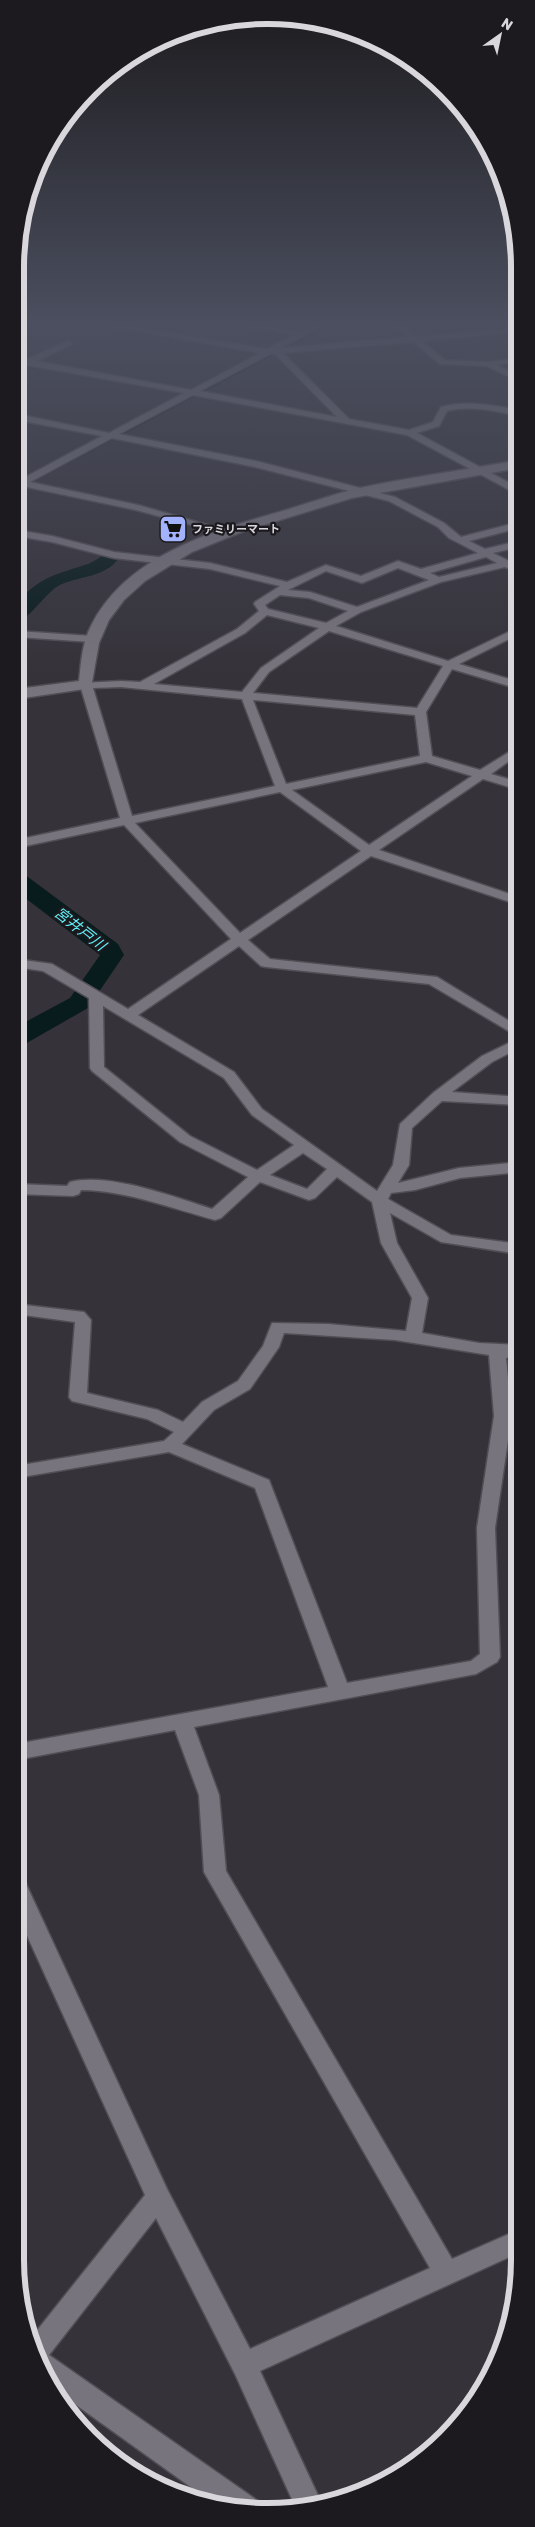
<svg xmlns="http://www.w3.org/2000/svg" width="535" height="2527" font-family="Rubik,'Noto Sans JP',sans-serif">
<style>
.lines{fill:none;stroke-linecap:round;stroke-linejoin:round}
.stream{stroke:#091c1d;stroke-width:2.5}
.river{fill:#091c1d;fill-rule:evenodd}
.street-casing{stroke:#524e55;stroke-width:3}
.secondary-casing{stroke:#524e55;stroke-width:3}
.street{fill:#78747d;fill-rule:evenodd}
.secondary{fill:#78747d;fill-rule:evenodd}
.labels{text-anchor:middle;stroke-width:4.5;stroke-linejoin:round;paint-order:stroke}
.far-poi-label{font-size:11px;font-weight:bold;fill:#dad7dc;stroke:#1c1a1e;text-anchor:start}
.water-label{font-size:15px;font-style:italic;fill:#5ff0f9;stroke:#1c1a1e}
.rim{fill:none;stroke:#dad7dc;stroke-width:6}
</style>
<rect width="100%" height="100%" fill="#353239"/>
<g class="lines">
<!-- stream -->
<path class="stream" d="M17 489 335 321"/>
<!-- river -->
<path class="river" d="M109 553 116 555 118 559C105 578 76 576 58 586 44 595 29 619 17 622V603C39 577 57 574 88 564 96 561 101 555 109 553Z
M16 872 24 874 118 944 124 955 88 1008 25 1044 16 1046V1027L70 998 100 955 16 891Z"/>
<!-- street casing -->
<g class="street-casing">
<path id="street" d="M81 321H99L267 349 294 335 218 321C245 320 272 330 299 331 309 332 318 321 331 321L281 348 408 337 389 321H398L417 337 519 328V332L422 341 445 360 488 362 519 358V362L497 365 519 375V381L486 366 440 364 413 342 283 353 349 419 409 430 433 422 441 407C468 400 492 405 519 410V416C495 411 471 405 447 411L439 426 417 433 519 488V495L407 435 193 395 119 434 256 461 395 497 444 523 461 537 519 522V528L469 541 485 549 519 541V547L493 553 519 566V573L505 567 441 582 361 612 336 626 448 661 519 627V634L459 664 519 682V689L452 669 426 712 432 756 480 770 519 746V754L491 774 519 782V790L483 779 379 850 519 897V905L371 856 248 940 270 959 437 977 519 1027V1037L429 984 266 967 261 966 239 946 138 1015 234 1072 262 1109 377 1191 393 1165 400 1124 433 1093 482 1056 519 1038V1048L492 1062 452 1092 519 1097V1105L442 1101 412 1128 409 1165 398 1183 459 1168 519 1162V1172L460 1178 415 1190 391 1193 388 1199 451 1235 519 1244V1254L441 1242 390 1213 397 1243 428 1298 422 1333 479 1343 519 1345V1355L506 1358 511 1409 519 1407V1419L511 1420 495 1528 500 1657 497 1662 476 1674 194 1727 219 1795 226 1871 452 2259 518 2230V2253L260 2371 321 2502 295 2506 235 2374 156 2218 49 2355 258 2501 261 2510 251 2511 213 2503 58 2392 34 2356 31 2338 145 2195 15 1909V1875L23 1878 26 1884 167 2189 250 2349 430 2268 204 1872 199 1795 175 1730 16 1760V1744L328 1687 255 1488 169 1452 16 1478V1466L164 1441 174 1432 147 1419 72 1401 69 1397 75 1322 16 1314V1304L84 1312 91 1320 87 1393 158 1410 183 1422 202 1402 238 1381 263 1346 272 1323 328 1324 406 1331 412 1298 381 1243 372 1202 337 1177 315 1198 309 1200 260 1182 221 1218 215 1220C170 1208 129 1191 81 1190L79 1194 73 1196 16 1194V1184L67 1186 70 1182C108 1172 175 1197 212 1209L248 1177 180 1142 92 1071 90 1068 89 998 43 971 16 967V959L52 964 128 1009 231 939 124 825 16 848V840L120 818 80 685 82 683 121 681 140 682 237 629 259 611 254 604 255 602 280 586 210 569 114 558 52 542 17 536V530L52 536 114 552 210 563 287 582 326 565 361 576 398 561 421 569 478 553 449 538 438 527 389 501 255 467 112 438 30 482 138 505 225 530V534L136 510 22 486 17 488V479L20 480 102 436 17 420V414L109 433 184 393 26 365 17 362V358L27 359 68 341 72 343 71 345 37 361 191 390 260 353ZM270 354H275L337 417 200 391ZM486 557 497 563 439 577 430 573ZM398 568 429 580 357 607 310 592 288 590 326 571 362 583ZM280 595 309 598 348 611 326 623 268 609 265 605ZM267 615 319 628 261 668 242 692 154 684 245 633ZM329 631 443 666 417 708 253 693 269 672ZM121 687 242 699 275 786 132 816 93 688ZM253 700 415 715 420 756 286 784ZM426 762 472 776 369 845 292 790ZM280 792 361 851 240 933 135 823ZM103 1006 224 1078 252 1115 294 1145 257 1170 190 1136 104 1067ZM303 1153 327 1169 307 1189 270 1175ZM284 1333 395 1340 489 1355 494 1416 477 1528 480 1654 471 1661 347 1683 269 1480 182 1444 214 1410 250 1389 279 1347Z
M17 631 92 636 97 639 92 642 17 637Z"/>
</g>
<!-- secondary casing -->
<g class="secondary-casing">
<path id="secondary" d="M519 460V468L352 498 244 531 192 552 145 581 124 600 109 620 99 643 91 688 17 699V689L79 681C81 663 82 643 91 626 127 554 216 530 286 510 309 503 332 495 355 489 409 477 465 470 519 460Z"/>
</g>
<!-- street -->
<use href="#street" class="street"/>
<!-- secondary -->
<use href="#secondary" class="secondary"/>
</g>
<!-- sky -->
<linearGradient id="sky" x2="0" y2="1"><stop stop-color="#1d1c1f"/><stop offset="0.48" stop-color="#4b4f5f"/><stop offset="1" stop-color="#4b4f5f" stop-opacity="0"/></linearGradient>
<rect width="535" height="675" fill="url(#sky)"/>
<!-- icons -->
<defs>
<g id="supermarket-square" transform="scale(1.4375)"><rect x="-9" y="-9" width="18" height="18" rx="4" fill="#a2b2fd" stroke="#1c1a1e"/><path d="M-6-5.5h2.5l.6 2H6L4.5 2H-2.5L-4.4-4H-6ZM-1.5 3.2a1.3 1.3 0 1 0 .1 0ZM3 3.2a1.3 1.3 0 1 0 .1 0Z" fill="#111"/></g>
</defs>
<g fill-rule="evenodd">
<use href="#supermarket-square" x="173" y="529"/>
</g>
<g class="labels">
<!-- far-poi labels -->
<g class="far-poi-label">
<text x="192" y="533">ファミリーマート</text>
</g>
<!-- water labels -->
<g class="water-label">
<text transform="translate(80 929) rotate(38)" y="5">宮井戸川</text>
</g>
</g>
<!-- crop -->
<path d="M0 0H535V2527H0ZM267 24H268A243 243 0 0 1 511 267V2260A243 243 0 0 1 268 2503H267A243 243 0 0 1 24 2260V267A243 243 0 0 1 267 24Z" fill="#1c1a1e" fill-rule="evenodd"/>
<path class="rim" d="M267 24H268A243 243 0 0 1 511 267V2260A243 243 0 0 1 268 2503H267A243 243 0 0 1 24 2260V267A243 243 0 0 1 267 24Z"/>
<!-- north arrow -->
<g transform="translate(500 35) rotate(33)" stroke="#1c1a1e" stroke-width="4" paint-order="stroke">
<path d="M0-4L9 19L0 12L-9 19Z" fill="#dad7dc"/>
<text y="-8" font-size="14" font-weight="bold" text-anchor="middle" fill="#dad7dc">N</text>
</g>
</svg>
